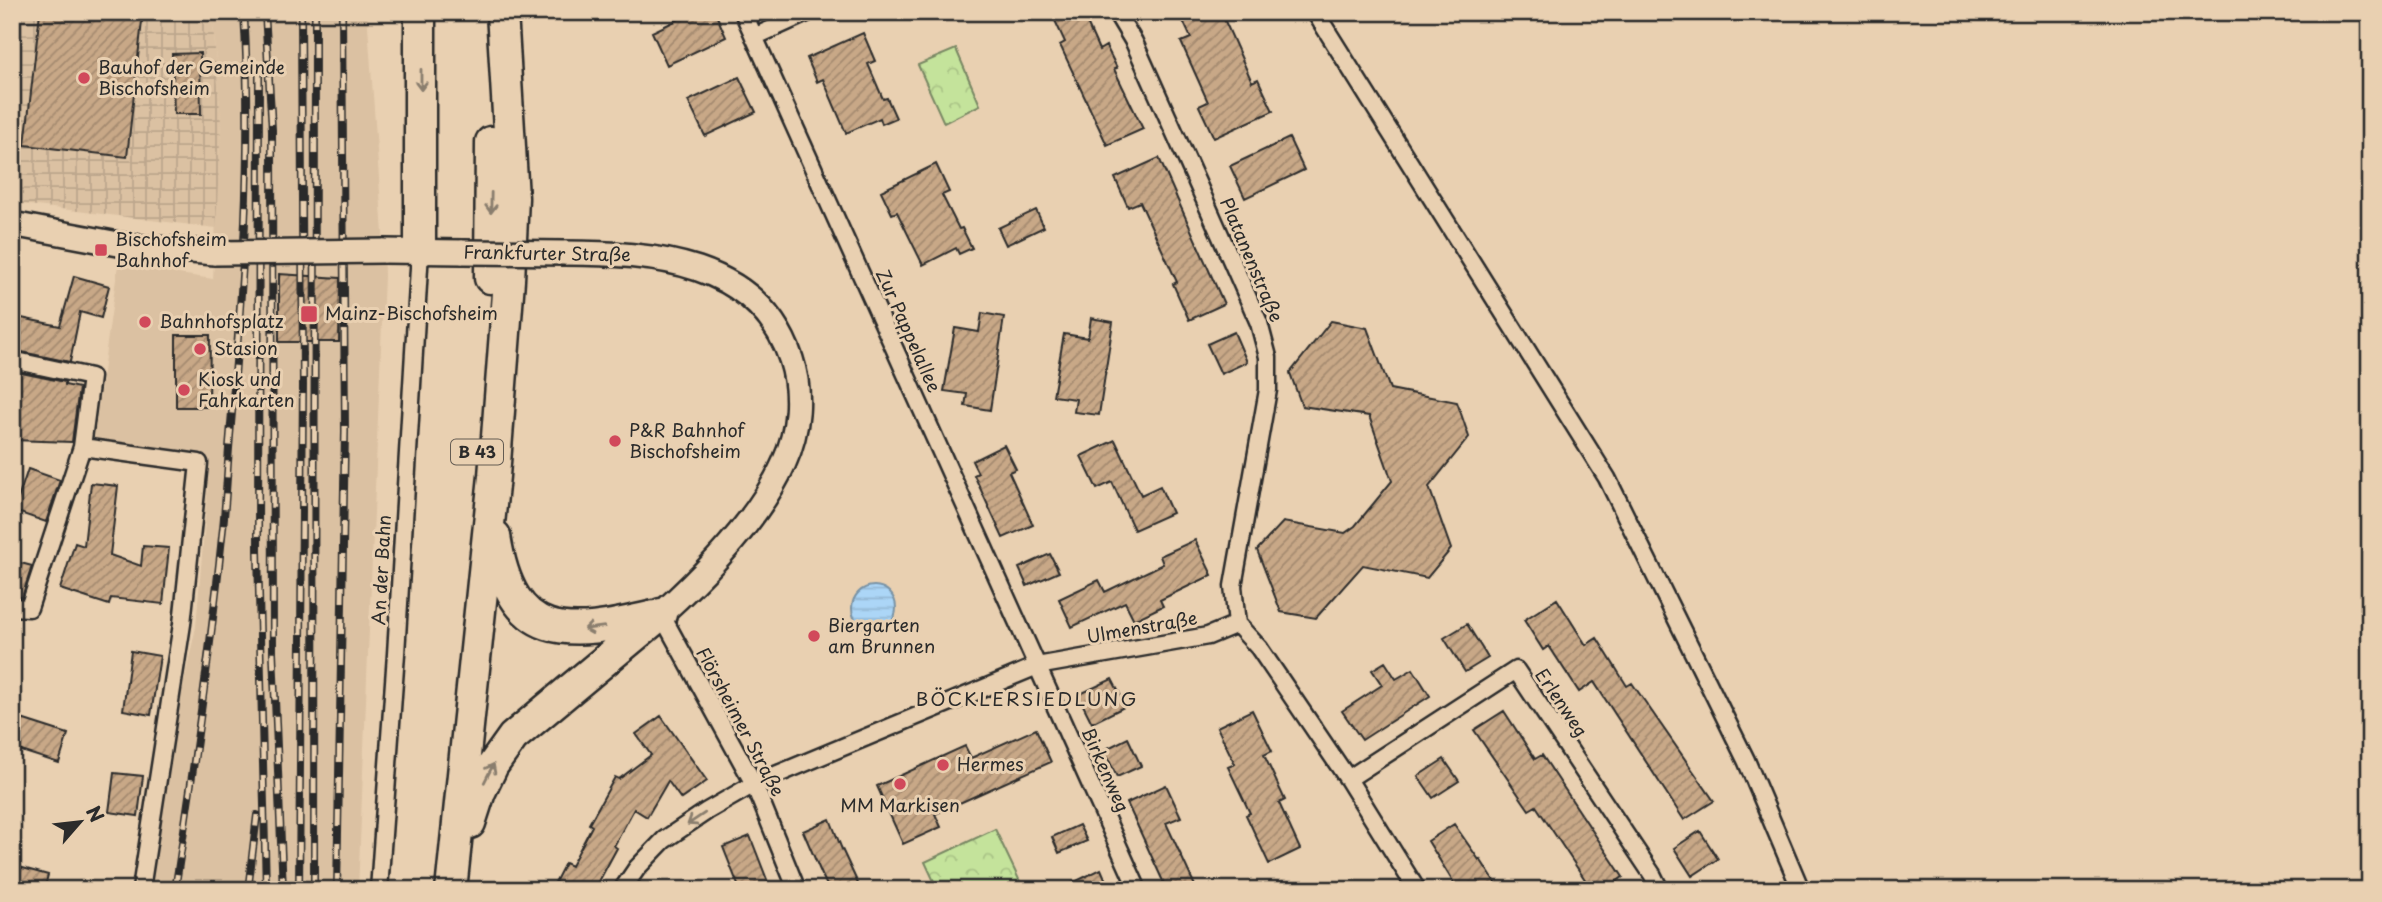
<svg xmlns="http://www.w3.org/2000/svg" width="2382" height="902" font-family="'Playpen Sans',sans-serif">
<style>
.built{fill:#dbc1a2}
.industrial{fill:url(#industrial-grid)}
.forest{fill:url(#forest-crowns);stroke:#788763;stroke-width:2}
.water{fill:url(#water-rules);stroke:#7892a5;stroke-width:2}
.building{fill:url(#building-hatch);stroke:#2b2b2b;stroke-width:2}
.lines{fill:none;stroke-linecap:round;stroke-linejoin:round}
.street-casing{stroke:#2b2b2b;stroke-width:21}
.secondary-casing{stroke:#2b2b2b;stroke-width:28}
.highway-casing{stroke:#2b2b2b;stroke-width:35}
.street{stroke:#e9d0b1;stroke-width:16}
.secondary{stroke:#e9d0b1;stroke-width:23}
.highway{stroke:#e9d0b1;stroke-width:30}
.rail-casing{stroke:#2b2b2b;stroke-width:8}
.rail{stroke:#e9d0b1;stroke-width:5;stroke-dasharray:16;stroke-linecap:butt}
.secondary-bridge-casing{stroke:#2b2b2b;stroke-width:28;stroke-linecap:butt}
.secondary-bridge{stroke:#e9d0b1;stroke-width:23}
.oneway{stroke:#8a7e6e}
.poi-dot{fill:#d1495b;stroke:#e9d0b1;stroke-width:2.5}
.labels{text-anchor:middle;stroke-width:6;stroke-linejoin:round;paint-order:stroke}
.shield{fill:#e9d0b1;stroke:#645c53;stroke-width:2}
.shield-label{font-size:16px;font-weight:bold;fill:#2b2b2b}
.poi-label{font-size:18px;fill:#2b2b2b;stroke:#e9d0b1;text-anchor:start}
.street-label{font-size:18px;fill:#2b2b2b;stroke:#e9d0b1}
.neighbourhood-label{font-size:19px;letter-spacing:2px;fill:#2b2b2b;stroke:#e9d0b1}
</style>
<defs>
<pattern id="industrial-grid" width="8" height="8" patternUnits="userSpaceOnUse" patternTransform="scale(1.75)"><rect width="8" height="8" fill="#dbc1a2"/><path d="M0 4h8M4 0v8" fill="none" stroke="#bca68c"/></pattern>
<pattern id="forest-crowns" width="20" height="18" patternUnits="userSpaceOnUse" patternTransform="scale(1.75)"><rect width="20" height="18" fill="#c4e39b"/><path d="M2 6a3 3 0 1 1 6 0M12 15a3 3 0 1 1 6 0" fill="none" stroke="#a9c386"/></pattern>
<pattern id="water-rules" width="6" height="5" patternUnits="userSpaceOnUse" patternTransform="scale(1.75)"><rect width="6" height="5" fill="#acd6f7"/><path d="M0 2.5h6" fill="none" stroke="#94b8d4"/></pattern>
<pattern id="building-hatch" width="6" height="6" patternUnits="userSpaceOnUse" patternTransform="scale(1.75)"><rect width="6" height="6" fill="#c8a887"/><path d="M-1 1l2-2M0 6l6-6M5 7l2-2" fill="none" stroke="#a3896f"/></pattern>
</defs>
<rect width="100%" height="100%" fill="#e9d0b1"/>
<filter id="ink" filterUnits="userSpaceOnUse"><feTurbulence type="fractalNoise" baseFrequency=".0143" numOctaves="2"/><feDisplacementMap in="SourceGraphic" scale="14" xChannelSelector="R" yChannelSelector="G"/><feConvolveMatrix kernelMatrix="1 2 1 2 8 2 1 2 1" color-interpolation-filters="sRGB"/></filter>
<g filter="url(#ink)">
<!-- built -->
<path class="built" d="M212 12H367L383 234 384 276 358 890H135L148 847 196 627 210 459 93 442 118 265 213 279 221 122Z"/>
<!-- industrial -->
<path class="industrial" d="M12 12H212L221 122 216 228 12 203Z"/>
<!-- forest -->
<path class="forest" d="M956 49 980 105 944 123 918 65Z
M995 829 1024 890H938L925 862Z"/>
<!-- water -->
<path class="water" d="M852 608a22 22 0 1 1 44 0a22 22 0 1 1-44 0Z"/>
<!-- building -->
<path class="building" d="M40 12H143L127 157 25 145Z
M694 12H715L726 37 667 65 652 32Z
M1051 12H1082L1099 50 1106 46 1117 68 1114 69 1143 129 1107 145 1060 45 1065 42Z
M1179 12H1221L1252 82 1258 79 1273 111 1214 138 1199 106 1208 102 1181 42 1191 38Z
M863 33 875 61 868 64 883 99 887 98 896 118 882 124 880 118 846 133 823 79 817 82 807 58Z
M200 53 201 114H174L172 54Z
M739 77 756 112 705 136 688 101Z
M1289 138 1304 170 1245 198 1230 166Z
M1159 158 1224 304 1189 320 1173 284 1177 282 1140 202 1128 207 1115 178Z
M936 164 949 192 942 195 959 229 962 228 972 248 959 254 956 248 923 265 897 212 892 214 881 191Z
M1036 210 1044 227 1006 245 998 228Z
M279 274 340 278 339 342H279Z
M74 276 109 286 101 318 80 312 70 362 12 350V316L60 326Z
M982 313 1004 317 990 410 965 406 967 394 944 391 955 328 979 332Z
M1091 318 1113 322 1099 415 1074 412 1076 399 1053 396 1064 334 1088 338Z
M1331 321 1367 328 1390 389 1457 402 1469 437 1429 487 1451 549 1427 578 1363 565 1316 618 1281 612 1257 550 1283 522 1345 533 1355 526 1392 481 1369 416 1302 406 1290 373Z
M1234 332 1247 362 1221 374 1207 344Z
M176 335H210L209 407H176Z
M12 371 65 382V385L79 388 72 442 12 440Z
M1115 440 1141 495 1160 486 1172 513 1134 530 1112 482 1097 489 1081 456Z
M1004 445 1016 469 1009 472 1033 525 1003 538 974 475 978 473 972 461Z
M28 469 60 480 46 522 14 511Z
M91 483 118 486 110 555 141 566 143 546 169 548 163 604 111 598 109 605 60 589 75 543 84 546Z
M1195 540 1212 575 1160 600 1163 606 1134 620 1125 602 1072 627 1059 599 1099 580 1105 592 1163 564 1160 556Z
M1050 554 1059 572 1027 586 1019 568Z
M17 562 32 566 22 597H12V576Z
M1557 599 1586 645 1597 638 1627 686 1632 683 1714 801 1684 820 1594 682 1579 692 1549 646 1543 650 1524 620Z
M1467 624 1488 658 1465 672 1444 638Z
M131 651 160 656 151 715 123 710Z
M1385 662 1396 679 1413 669 1430 696 1362 740 1342 711 1382 685 1372 670Z
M1112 679 1126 706 1092 723 1078 695Z
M1252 710 1272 751 1264 755 1285 800 1279 803 1300 849 1269 864 1246 815 1250 813 1228 767 1235 764 1217 727Z
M1504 711 1535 759 1542 755 1623 877 1604 890H1592L1536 806 1529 810 1474 730Z
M12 716 68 734 59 763 12 748Z
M661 716 707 781 681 799 668 781 647 817 634 809 614 846 617 848 597 885 591 883 588 890H551L565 863 571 866 592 826 589 824 615 777 619 779 651 755 636 734Z
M1036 729 1051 762 935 814 941 827 903 844 877 786 965 746 971 758Z
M1128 738 1141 766 1117 777 1104 750Z
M1444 759 1459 781 1433 798 1418 776Z
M114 773 143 776 138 816 109 812Z
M1166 785 1181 817 1166 823 1197 890H1167L1127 803Z
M830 819 841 847 861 890H829L822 875 803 831Z
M1454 824 1479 860 1480 859 1500 890H1458L1428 841Z
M1079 825 1087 841 1059 853 1052 837Z
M1700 831 1718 859 1692 876 1674 848Z
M750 836 771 890H740L723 847Z
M12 865 48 875 44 890H12Z
M1101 869 1110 890H1058Z"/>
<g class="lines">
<!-- street casing -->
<g class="street-casing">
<path id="street" d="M743 12 1138 890
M1116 12 1134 42 1199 187 1259 323 1268 357V390L1233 586 1237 624
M1315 12 1607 478 1746 760 1801 890
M754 37 809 12
M12 360 91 377 82 447 29 608 12 607
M82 447 199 463 182 624 141 889
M661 614 754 784 797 890
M1237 624 1259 648 1348 779 1417 890
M1348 779 1516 670 1652 874 1660 890
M379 890 396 654 420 251
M622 890 637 868 664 840 707 811 754 784 1037 666 1208 636 1237 624"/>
</g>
<!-- secondary casing -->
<g class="secondary-casing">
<path id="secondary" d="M12 224 129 246 215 253
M383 251 463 252
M564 253C652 253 758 260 791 359 802 393 799 430 784 463 760 517 705 574 661 614"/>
</g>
<!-- highway casing -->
<g class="highway-casing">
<path id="highway" d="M420 251V12
M490 278 491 142
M495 536C512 644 566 637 654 616
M470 823 480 792 493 765 513 737 661 614
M451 890 494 476 509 280 513 198 502 12"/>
</g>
<!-- street -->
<use href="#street" class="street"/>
<!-- secondary -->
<use href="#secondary" class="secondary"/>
<!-- highway -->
<use href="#highway" class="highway"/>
<!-- rail casing -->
<g class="rail-casing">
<path id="rail" d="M265 12 272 130 273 652 283 890
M259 72 258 551 266 890
M175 890C193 773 210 655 222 537 226 504 227 470 230 436 242 295 253 154 244 12
M248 890 257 815
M299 890 303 385 301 12
M314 890 315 12
M337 890 345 431 342 12"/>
</g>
<!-- rail -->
<use href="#rail" class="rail"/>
<!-- secondary-bridge casing -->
<g class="secondary-bridge-casing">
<path id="secondary-bridge" d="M463 252 564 253
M215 253 383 251"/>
</g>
<!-- secondary-bridge -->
<use href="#secondary-bridge" class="secondary-bridge"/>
</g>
<!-- one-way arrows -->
<defs><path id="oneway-shaft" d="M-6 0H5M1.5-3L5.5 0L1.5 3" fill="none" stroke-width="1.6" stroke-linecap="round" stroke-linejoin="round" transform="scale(1.75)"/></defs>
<g class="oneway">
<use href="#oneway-shaft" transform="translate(421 80) rotate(90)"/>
<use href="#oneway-shaft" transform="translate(491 203) rotate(91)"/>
<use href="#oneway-shaft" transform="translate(594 628) rotate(173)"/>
<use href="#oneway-shaft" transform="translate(489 773) rotate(-63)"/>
<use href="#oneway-shaft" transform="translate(696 819) rotate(146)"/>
</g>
</g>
<!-- markers -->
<g class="poi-dot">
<circle cx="84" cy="78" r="7"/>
<rect x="94" y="243" width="14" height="14" rx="3.5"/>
<rect x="300" y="305" width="18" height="18" rx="3.5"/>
<circle cx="145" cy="322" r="7"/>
<circle cx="200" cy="349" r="7"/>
<circle cx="184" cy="390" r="7"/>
<circle cx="615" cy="441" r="7"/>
<circle cx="814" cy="636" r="7"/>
<circle cx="943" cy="765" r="7"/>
<circle cx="900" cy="784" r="7"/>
</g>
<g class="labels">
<!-- shield labels -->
<rect class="shield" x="451" y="439.5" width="52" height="25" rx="5"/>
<g class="shield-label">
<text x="477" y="458">B 43</text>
</g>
<!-- poi labels -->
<g class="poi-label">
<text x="98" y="74">Bauhof der Gemeinde<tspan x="98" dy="21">Bischofsheim</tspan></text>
<text x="115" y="246">Bischofsheim<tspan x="115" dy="21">Bahnhof</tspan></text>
<text x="325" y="320">Mainz-Bischofsheim</text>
<text x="159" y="328">Bahnhofsplatz</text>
<text x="214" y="355">Stasion</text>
<text x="198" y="386">Kiosk und<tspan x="198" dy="21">Fahrkarten</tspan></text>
<text x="629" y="437">P&amp;R Bahnhof<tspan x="629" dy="21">Bischofsheim</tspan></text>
<text x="828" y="632">Biergarten<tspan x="828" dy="21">am Brunnen</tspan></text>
<text x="957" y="771">Hermes</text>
<text x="900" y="812" text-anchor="middle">MM Markisen</text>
</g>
<!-- street labels -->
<g class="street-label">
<text transform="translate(547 254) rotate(1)" y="6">Frankfurter Straße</text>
<text transform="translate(1251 260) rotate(67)" y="6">Platanenstraße</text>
<text transform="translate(908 331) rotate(66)" y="6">Zur Pappelallee</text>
<text transform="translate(382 570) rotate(-87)" y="6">An der Bahn</text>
<text transform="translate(1142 628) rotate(-10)" y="6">Ulmenstraße</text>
<text transform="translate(1561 703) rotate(56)" y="6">Erlenweg</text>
<text transform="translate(740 722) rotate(62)" y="6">Flörsheimer Straße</text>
<text transform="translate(1105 770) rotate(66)" y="6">Birkenweg</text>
</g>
<!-- neighbourhood labels -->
<g class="neighbourhood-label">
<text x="1027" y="706">BÖCKLERSIEDLUNG</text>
</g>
</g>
<!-- margin -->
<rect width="2382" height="902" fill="none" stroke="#e9d0b1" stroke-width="42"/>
<rect x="21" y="21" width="2340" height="860" fill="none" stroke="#2b2b2b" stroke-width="2.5" filter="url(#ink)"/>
<!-- north arrow -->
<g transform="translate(80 822) rotate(62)" stroke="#e9d0b1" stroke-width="5" paint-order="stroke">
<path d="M0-5L12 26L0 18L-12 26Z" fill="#2b2b2b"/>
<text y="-10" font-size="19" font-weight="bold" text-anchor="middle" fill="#2b2b2b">N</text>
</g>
</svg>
